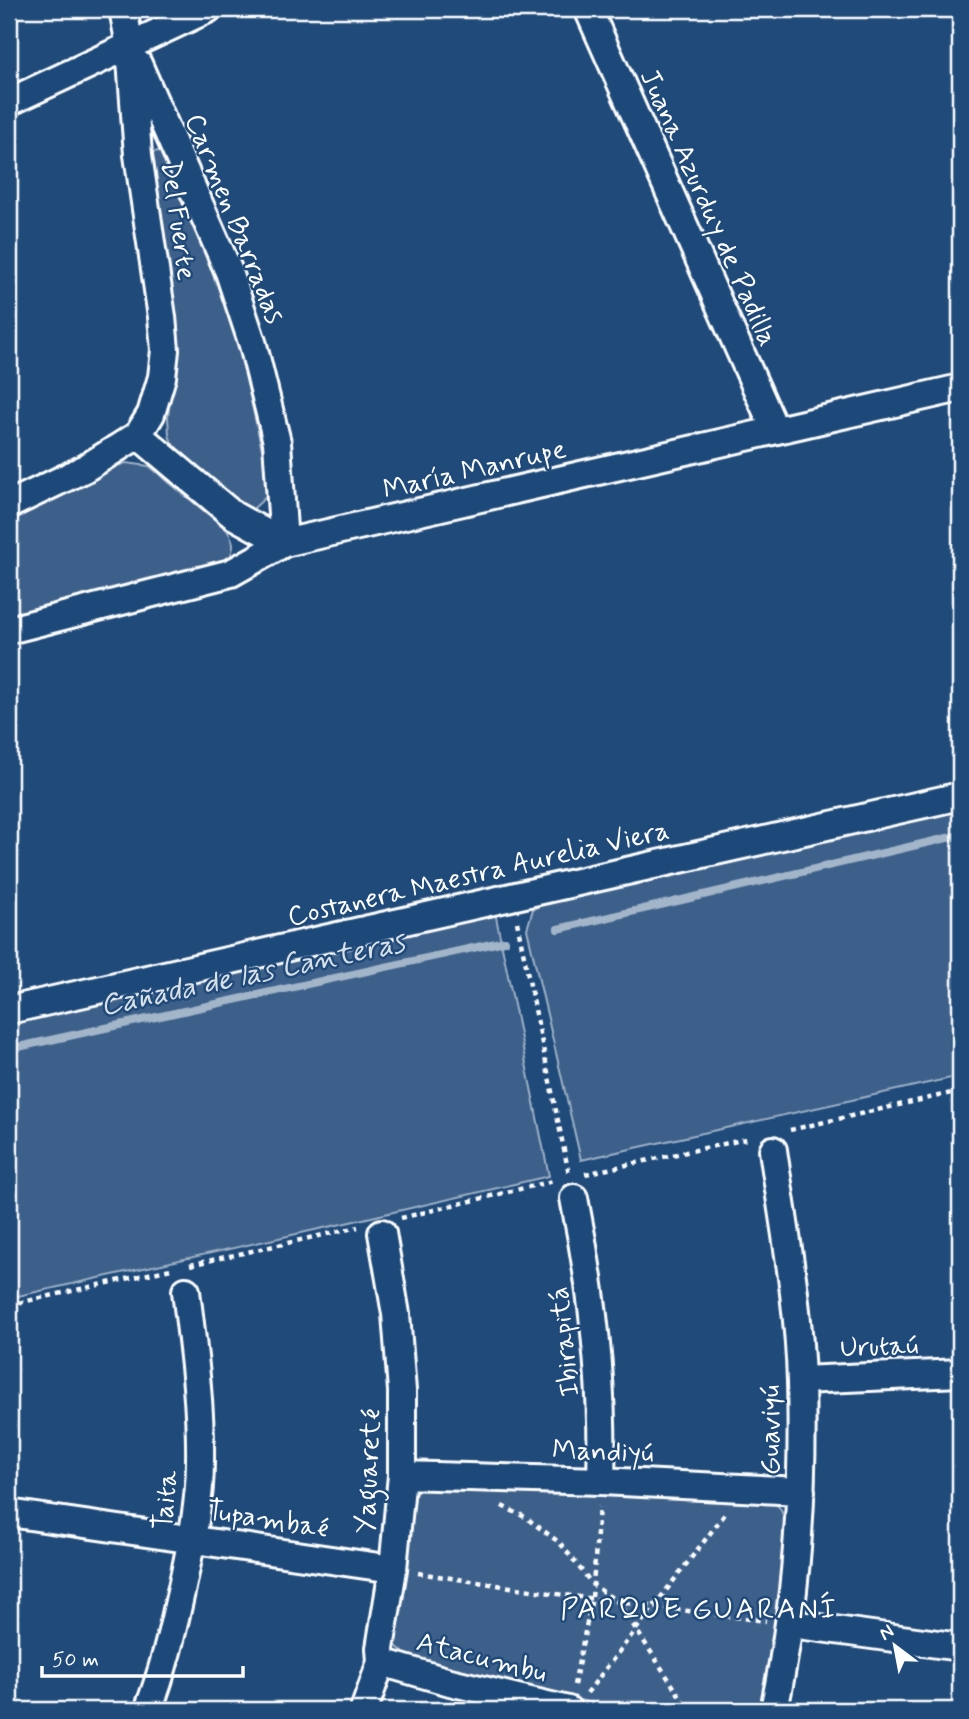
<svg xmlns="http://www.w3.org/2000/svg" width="969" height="1719" font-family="Mynerve,sans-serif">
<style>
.green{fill:#3c618b;stroke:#9eb0c5;stroke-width:2}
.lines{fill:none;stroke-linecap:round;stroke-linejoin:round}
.stream{stroke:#a3b5c8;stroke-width:8}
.minor-casing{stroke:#fff;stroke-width:32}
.path{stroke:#fff;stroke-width:4.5;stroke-dasharray:5 5;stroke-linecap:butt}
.minor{stroke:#1f4a7a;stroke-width:26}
.labels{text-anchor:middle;stroke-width:5;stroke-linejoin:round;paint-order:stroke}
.street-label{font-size:28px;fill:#fff;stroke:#1f4a7a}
.water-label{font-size:30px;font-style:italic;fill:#d8e0e8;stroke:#1f4a7a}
.neighbourhood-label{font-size:30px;letter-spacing:2px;fill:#fff;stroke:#1f4a7a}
</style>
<rect width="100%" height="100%" fill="#1f4a7a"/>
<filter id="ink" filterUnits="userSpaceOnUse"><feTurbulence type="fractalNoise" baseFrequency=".0143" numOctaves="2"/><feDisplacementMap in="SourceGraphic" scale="14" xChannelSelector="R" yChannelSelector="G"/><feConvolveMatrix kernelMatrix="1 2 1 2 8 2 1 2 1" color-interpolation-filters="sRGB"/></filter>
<g filter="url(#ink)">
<!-- green -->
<path class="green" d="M160 151 165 154 219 290 239 347 269 481 266 497 253 509H240L174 448 169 435 168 417 174 368 148 156 152 152Z
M126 463 149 466 226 529C235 541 235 548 228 561L9 623V518L103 471Z
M960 804V1076L581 1160 527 929 533 909 555 897Z
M495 912 549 1176 337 1225 9 1298V1015Z
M424 1485 771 1500 780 1508 789 1529 763 1710H620L408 1657 393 1643 412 1497Z"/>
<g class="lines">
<!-- stream -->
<path class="stream" d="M558 929 960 835
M9 1049 505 941"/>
<!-- minor casing -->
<g class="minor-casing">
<path id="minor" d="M588 9 775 430
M138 64 229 272 253 345 277 442 284 543
M9 102 208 9
M138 435 233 515 284 543
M9 505 84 469 138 435 151 414 162 377 165 350 162 317 138 155 130 46 123 9
M9 630 231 573 284 543 960 388
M9 1010 960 796
M773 1150C784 1226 799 1304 801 1382 804 1494 797 1601 774 1710
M574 1198C593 1292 604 1385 601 1481
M801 1380 960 1373
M402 1475 601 1481 801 1491
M9 1513 393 1569
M791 1624 960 1647
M381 1662 450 1682 568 1710
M148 1710C163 1672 172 1633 181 1592 190 1549 200 1506 200 1461 201 1404 193 1348 186 1291
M364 1710 381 1662 380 1648 393 1569 402 1475V1391L396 1314 382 1233"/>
</g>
<!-- path -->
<path class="path" d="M517 922 569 1174
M790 1130 960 1091
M585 1174 751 1138
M401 1218 553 1181
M190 1265 358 1227
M9 1305 171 1269
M502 1506 525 1517 560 1543 593 1585 618 1602 689 1710
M418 1573 564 1595 766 1621
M574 1685 592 1598 599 1507
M587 1693 725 1514"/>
<!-- minor -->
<use href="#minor" class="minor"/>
</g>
</g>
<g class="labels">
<!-- street labels -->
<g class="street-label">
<text transform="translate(710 207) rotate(66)" y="10">Juana Azurduy de Padilla</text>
<text transform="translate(236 218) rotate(68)" y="10">Carmen Barradas</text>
<text transform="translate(180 220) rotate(82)" y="10">Del Fuerte</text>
<text transform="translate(474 468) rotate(-13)" y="10">María Manrupe</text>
<text transform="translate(478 872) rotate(-13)" y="10">Costanera Maestra Aurelia Viera</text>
<text transform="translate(563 1342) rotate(-96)" y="10">Ibirapitá</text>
<text transform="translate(879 1345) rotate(-2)" y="10">Urutaú</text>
<text transform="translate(769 1430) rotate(-90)" y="10">Guaviyú</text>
<text transform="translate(603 1450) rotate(2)" y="10">Mandiyú</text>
<text transform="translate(367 1471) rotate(-87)" y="10">Yaguareté</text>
<text transform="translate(164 1500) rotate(-84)" y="10">Taita</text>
<text transform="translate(268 1518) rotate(9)" y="10">Tupambaé</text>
<text transform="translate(482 1656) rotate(14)" y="10">Atacumbu</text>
</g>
<!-- water labels -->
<g class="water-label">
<text transform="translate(252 973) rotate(-12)" y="10">Cañada de las Canteras</text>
</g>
<!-- neighbourhood labels -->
<g class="neighbourhood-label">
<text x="699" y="1618">PARQUE GUARANÍ</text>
</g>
</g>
<!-- margin -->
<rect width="969" height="1719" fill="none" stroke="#1f4a7a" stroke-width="35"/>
<rect x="18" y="18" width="934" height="1684" fill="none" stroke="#fff" stroke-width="2.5" filter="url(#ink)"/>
<!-- north arrow -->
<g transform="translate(895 1646) rotate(328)" stroke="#1f4a7a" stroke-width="5" paint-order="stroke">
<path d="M0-5L12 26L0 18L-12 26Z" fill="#ffffff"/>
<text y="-10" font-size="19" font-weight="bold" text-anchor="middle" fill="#ffffff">N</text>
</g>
<!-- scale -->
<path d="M42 1666v10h201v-10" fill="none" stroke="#ffffff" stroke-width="3.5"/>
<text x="52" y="1666" font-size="21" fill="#ffffff" stroke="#1f4a7a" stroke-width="5" paint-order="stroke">50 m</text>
</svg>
